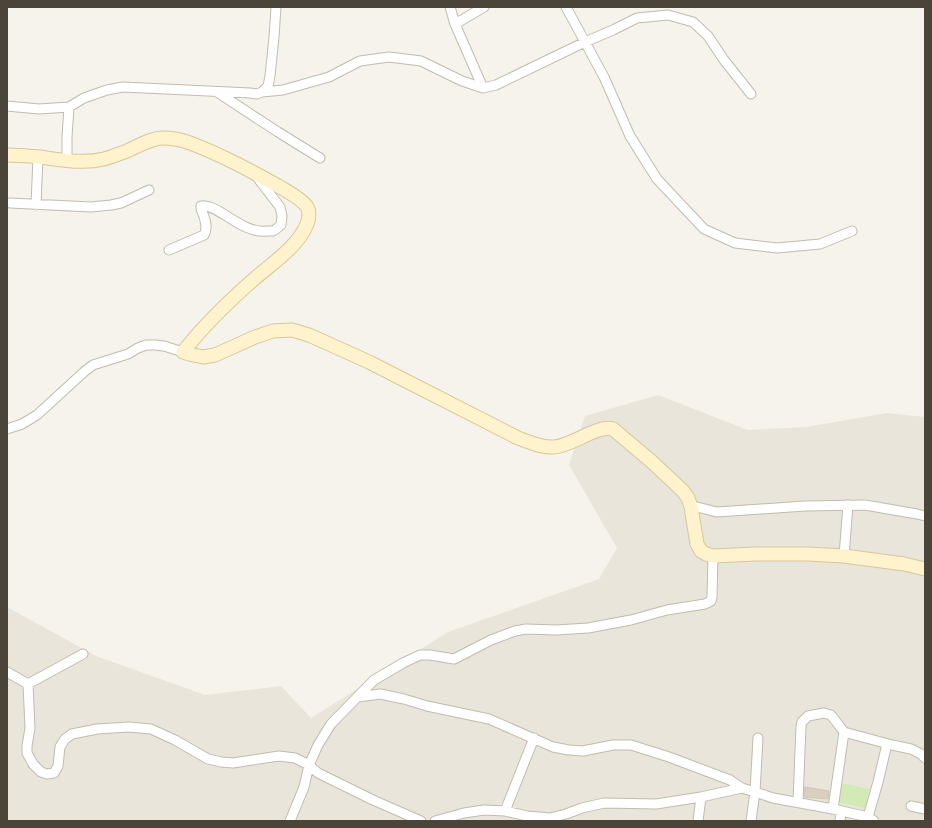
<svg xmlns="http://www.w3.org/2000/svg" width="932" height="828" font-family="'Exo 2',sans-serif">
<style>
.residential{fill:#eae5da}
.green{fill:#d2eab5}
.building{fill:#d8cfc1;stroke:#d3c7b4}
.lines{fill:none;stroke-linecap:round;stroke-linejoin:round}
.street-casing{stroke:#c2bbae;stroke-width:11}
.secondary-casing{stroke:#d6c79b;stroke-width:15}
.street{stroke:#fff;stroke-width:9}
.secondary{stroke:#fff3cd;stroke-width:13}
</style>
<rect width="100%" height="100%" fill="#f6f3ec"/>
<!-- residential -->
<path class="residential" d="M658 395 748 430 806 427 887 413 925 417V821H7V607L96 656 205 695 281 686 311 718 448 632 599 579 617 548 569 465 585 416Z"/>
<!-- green -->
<path class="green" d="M841 783 869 789 865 808 837 802Z"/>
<!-- building -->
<path class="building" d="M805 787 829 791 828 799 804 797Z"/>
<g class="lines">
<!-- street casing -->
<g class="street-casing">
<path id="street" d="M450 7 455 24 483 88
M566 7 604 77 630 136 657 179 704 229 735 243 777 248 820 244 852 231
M455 24 484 7
M217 92 278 132 320 158
M262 92 283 90 329 77 360 61 389 57 421 61 462 81 483 88 496 85 585 42 613 30 637 18 668 15 693 22 708 36 724 60 751 94
M7 106 39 109 69 107 84 98 107 90 123 87 250 93 257 94 262 92 268 86 270 76 274 37 276 7
M67 161V137L69 107
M10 203 91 207 111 205 121 203 149 190
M36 205 38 157
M169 250 204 235C209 227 204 216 201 209V206C216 202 243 235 267 231 269 231 271 231 273 231 276 230 279 226 281 225L282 216 280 207 257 177
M7 429 22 424 37 415 85 371 93 365 128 354 138 348 146 345H155L164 346 183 352
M691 507H697L717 512 805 506 865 505 917 514 925 516
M844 556 848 505
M7 672 28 684 30 728 27 746V753L33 764 41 772 47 774 54 773 58 766 60 747 65 739 72 734 97 729 129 727 151 729 175 740 208 759 221 762 233 763 279 756 295 758 309 765 318 773 373 800 421 821
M28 684 83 654
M358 697 380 694 404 699 427 706 489 719 553 747 569 750 583 751 613 745H631L669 757 730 780 742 788 755 792 773 798 833 809 868 817 874 821
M798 802 801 726 802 722 808 716 824 713 831 715 844 732 892 745 911 749 921 754 925 758
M911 806 925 809
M833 809 844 732
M505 811 534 738
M868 817 878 782 887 744
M290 821 304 787 309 765 318 745 331 724 374 680 403 663 420 655H430L454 659 491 640 515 631 526 629 556 630 588 628 631 620 667 610 705 604 711 601 712 597 713 556
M435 821 464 813 484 810 505 811 527 816 550 818 566 814 582 808 604 803 656 804 701 797 742 788
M698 821 701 797
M751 821 755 792 758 738
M840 821 841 811"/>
</g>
<!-- secondary casing -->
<g class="secondary-casing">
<path id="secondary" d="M7 155C18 155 29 156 40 157 61 160 83 164 104 159 111 157 119 154 127 151 138 146 151 138 163 138 173 138 182 140 190 143 222 155 251 171 280 187 287 191 303 200 307 207 310 211 309 219 307 224 298 247 271 264 253 280 228 302 204 325 183 352L189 354 203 357 215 355 255 337 273 331 292 330 309 335 369 362 518 438C529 442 542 448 554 447 572 446 598 424 613 429L651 461 683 491 688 498 691 507 697 544 701 551 706 554 713 556 756 554H808L844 556 904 564 925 569"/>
</g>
<!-- street -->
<use href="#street" class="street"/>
<!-- secondary -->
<use href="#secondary" class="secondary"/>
</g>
<!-- border -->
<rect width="932" height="828" fill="none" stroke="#4b4439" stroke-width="16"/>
</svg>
